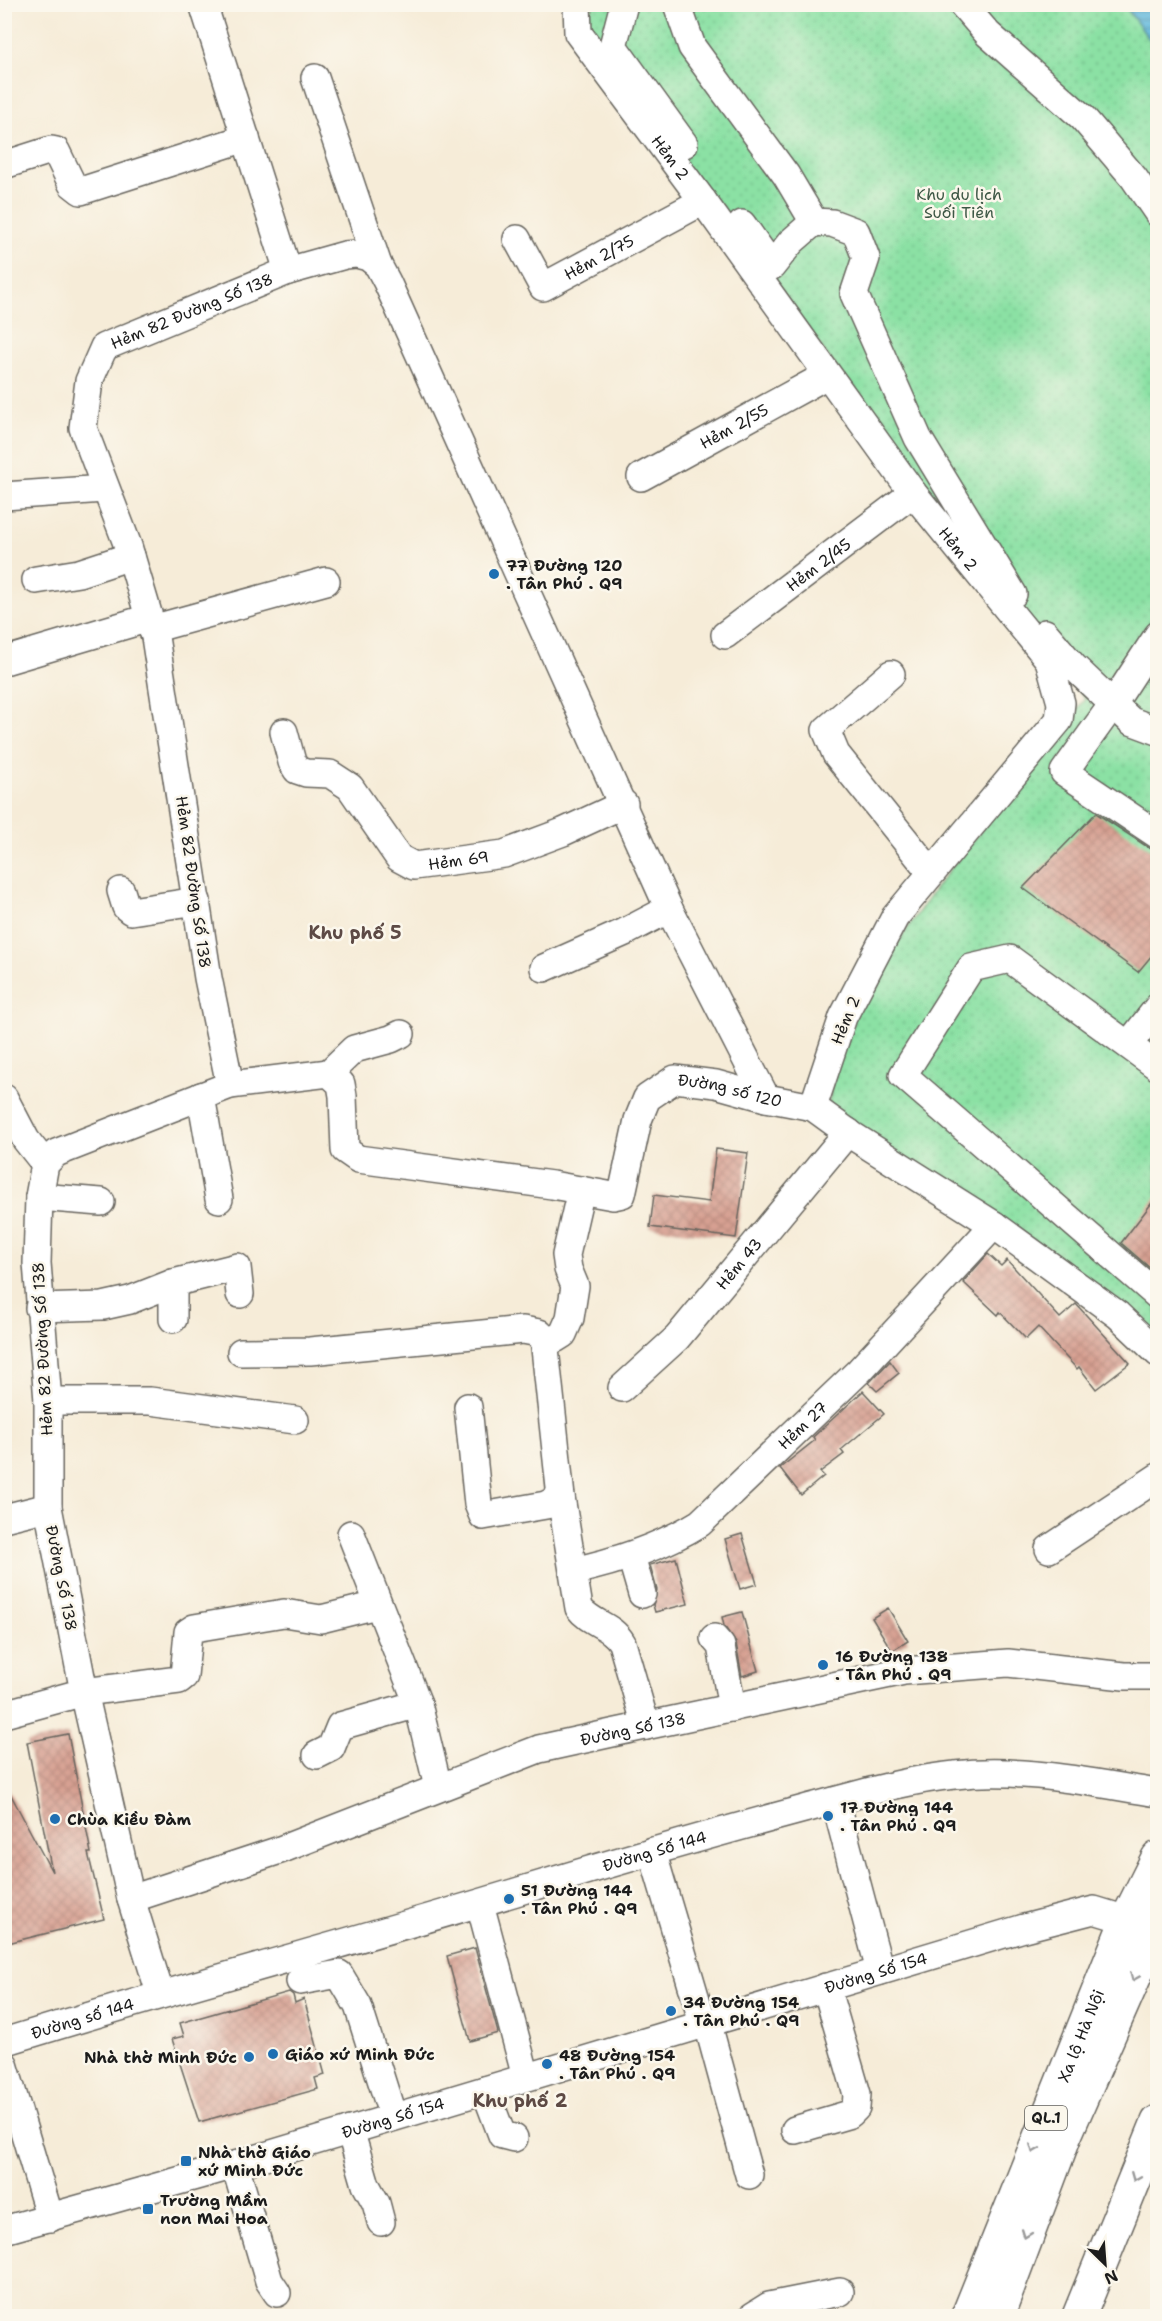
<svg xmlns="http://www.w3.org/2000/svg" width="1162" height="2321" font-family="'Shantell Sans',sans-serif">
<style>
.park{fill:url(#park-dots);stroke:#547e60;stroke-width:1.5}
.water{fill:url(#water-rules);stroke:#3e6a7c;stroke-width:1.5}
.building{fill:url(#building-cross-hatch)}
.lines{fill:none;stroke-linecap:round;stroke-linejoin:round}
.minor-casing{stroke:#68655e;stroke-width:30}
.highway-casing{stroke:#68655e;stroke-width:36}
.minor{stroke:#fff;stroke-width:27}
.highway{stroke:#fff;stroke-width:33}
.oneway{stroke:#999}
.poi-dot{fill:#1f6fb2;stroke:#fbf7ec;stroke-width:2}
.labels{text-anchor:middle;stroke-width:5;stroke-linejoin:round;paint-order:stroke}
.shield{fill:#fbf7ec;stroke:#5f5e5a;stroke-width:1.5}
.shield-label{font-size:15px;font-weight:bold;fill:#1c1c1c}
.street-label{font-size:16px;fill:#1c1c1c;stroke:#fbf7ec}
.park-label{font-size:16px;fill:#3d5745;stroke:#fbf7ec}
.poi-label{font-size:16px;font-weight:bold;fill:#1c1c1c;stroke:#fbf7ec;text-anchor:start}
.neighbourhood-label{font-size:18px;font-weight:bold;fill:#5d4a45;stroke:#fbf7ec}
</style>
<defs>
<pattern id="park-dots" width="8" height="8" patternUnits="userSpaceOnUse" patternTransform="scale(1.5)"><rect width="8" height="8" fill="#8be1a4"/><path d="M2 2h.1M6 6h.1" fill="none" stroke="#77c08d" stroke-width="1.8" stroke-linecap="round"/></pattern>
<pattern id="water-rules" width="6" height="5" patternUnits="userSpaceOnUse" patternTransform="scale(1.5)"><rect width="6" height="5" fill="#5fb8dc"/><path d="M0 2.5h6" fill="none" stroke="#4e95b2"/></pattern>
<pattern id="building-cross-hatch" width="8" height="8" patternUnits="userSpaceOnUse" patternTransform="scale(1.5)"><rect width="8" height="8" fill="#d7a092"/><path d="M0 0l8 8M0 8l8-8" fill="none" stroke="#b8897d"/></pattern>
</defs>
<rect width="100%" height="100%" fill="#fbf7ec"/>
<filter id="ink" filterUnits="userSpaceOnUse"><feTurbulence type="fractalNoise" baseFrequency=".0167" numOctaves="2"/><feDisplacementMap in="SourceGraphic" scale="12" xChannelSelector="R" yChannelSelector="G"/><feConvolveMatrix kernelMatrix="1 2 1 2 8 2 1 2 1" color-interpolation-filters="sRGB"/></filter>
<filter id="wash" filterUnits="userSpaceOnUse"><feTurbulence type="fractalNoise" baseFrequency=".008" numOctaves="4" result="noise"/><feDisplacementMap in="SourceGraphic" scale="24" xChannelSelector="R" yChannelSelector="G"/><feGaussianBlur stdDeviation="1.35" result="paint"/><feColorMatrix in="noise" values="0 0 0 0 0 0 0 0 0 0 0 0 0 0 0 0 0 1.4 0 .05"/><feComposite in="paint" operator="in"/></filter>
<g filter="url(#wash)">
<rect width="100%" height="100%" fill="#f6ecd8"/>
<!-- park -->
<path class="park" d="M594 4 1157 5V1345L826 1118 842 1022 936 887 1085 699 581 27Z"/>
<!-- water -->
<path class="water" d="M1124 5H1157V50Z"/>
<g id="blocks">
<!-- building -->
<path class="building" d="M1096 813 1149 848 1158 851V948L1138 972 1023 888Z
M716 1149 748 1153 736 1238 650 1227 654 1195 709 1202Z
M1158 1195V1275L1121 1243Z
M988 1254 1001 1266 1007 1260 1060 1318 1076 1304 1130 1363 1096 1389 1079 1367 1077 1369 1038 1327 1026 1339 1000 1312 998 1315 963 1282Z
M890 1361 899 1373 877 1391 869 1383Z
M863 1391 884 1414 841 1450 844 1454 820 1472 824 1476 801 1495 780 1468 815 1440 813 1437Z
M742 1534 757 1584 740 1589 725 1539Z
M676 1558 688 1604 655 1612 653 1605 657 1590 650 1565Z
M888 1608 908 1641 892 1651 872 1618Z
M742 1612 758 1671 742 1676 736 1643 724 1626 722 1617Z
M68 1734 91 1853H88L104 1919 4 1944V1782L52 1872 27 1742Z
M475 1948 498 2033 470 2041 447 1956Z
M289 1992 293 1995 295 2003 304 1999 325 2075 315 2078 318 2089 199 2122 172 2039 184 2036 180 2023Z"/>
</g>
</g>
<g filter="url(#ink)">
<use href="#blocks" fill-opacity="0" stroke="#68655e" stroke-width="1.5"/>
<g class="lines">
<!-- minor casing -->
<g class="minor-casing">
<g id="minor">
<path d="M203 4 288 271"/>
<path id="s1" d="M577 4 578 33 703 201 913 493 1049 660 1061 703 1059 720 895 917 843 1017 813 1107"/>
<path d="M624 4 613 46 684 144"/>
<path d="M677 4 692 47 786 175 814 222"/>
<path d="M962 4 988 34 1083 118 1134 178 1158 213"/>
<path d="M315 78 378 265"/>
<path d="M4 165 51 150 56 151 72 184 81 191 246 138"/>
<path d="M742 224 772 266 791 242 814 222 832 223 856 232 866 258 854 294 918 438 1013 594"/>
<path id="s2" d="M517 239 543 287 703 201"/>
<path id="s3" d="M641 477 827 375"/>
<path d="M4 496 104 489"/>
<path d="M36 580 79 573 131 556"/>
<path d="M152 629 326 581"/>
<path d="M1045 633 1073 666 1113 704 1064 772 1158 835"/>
<path id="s4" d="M725 635 913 493"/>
<path d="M1158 635 1113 704 1131 721 1158 731"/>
<path d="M4 661 149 618"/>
<path d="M891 674 826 730 836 754 930 871"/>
<path id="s5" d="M284 732 292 762 297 770 306 773 330 774 350 787 399 858 414 866 504 854 563 832 624 804"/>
<path d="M121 891 126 907 131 911 197 901"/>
<path d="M544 968 625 932 669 909"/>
<path d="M1129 1044 1158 1007"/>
<path d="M1158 1067 1010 959 971 968 903 1075 1158 1296"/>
<path d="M329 1073 354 1049 391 1039 401 1034"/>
<path id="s6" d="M230 1085 208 978 155 637 128 546 83 428 89 381 104 347 288 271 345 255 356 254 368 257 378 265 387 282 669 909 766 1098"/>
<path d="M201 1096 219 1199"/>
<path d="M4 1098 26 1140 45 1164"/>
<path d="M39 1197 101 1202"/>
<path d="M173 1283V1319"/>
<path d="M39 1308 103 1306 130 1300 173 1283 237 1267 240 1294"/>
<path d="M544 1339H555L563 1334 570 1318 575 1286 568 1269 566 1255 581 1190"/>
<path d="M241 1352 310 1351 523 1330 539 1333 544 1339 561 1497"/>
<path id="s7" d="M622 1388 677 1338 848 1132"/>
<path d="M48 1401H150L295 1420"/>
<path d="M468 1407 478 1504 483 1516 546 1505 561 1497 579 1608C591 1624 612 1625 622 1643L646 1726"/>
<path d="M4 1518 48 1507"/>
<path d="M351 1534 418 1704 438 1787"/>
<path d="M1049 1549 1158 1477"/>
<path d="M631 1556 642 1594"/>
<path id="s8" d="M573 1571C619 1561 661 1547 700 1523L859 1371 994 1225"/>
<path d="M714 1638 721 1646 732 1708"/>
<path d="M4 1714 84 1692 179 1680 184 1676 188 1632 194 1628 284 1613 321 1619 377 1605"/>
<path d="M317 1755 331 1748 340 1726 418 1704"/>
<path d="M835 1801 880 1971"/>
<path d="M652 1851 703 2023"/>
<path id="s9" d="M131 1899 280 1850 539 1749 612 1733 904 1671 1008 1663 1124 1676H1158"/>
<path d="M480 1904 526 2077"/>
<path d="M300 1981 339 1974 358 2006 393 2117"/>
<path id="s10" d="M160 1993 131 1899 84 1692 48 1507V1401L37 1263 39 1197 45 1164 56 1153 230 1085 329 1073 341 1084 343 1096 345 1150 358 1159 552 1185 613 1196 622 1194 638 1120 647 1098 675 1079 716 1084 766 1098 813 1107 853 1136 994 1225 1118 1315 1158 1353"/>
<path d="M707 2021 749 2175"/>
<path id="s11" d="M4 2042C174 1989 346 1944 516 1892 611 1863 707 1835 804 1809 854 1796 903 1780 955 1775 1022 1767 1092 1783 1158 1793"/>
<path d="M4 2064 50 2218"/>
<path d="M485 2090 502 2135 514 2138"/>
<path d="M350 2130 366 2185 376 2203 381 2222"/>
<path d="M795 2130 850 2114 856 2108 857 2094 826 1987"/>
<path d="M235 2165 269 2281 277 2293"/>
<path id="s12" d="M4 2230 235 2165 1024 1928 1094 1910 1127 1920"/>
<path d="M753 2316 769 2306 840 2292"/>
</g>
</g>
<!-- highway casing -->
<g class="highway-casing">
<g id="highway">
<path id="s13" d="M968 2316 1127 1920 1158 1858"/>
<path d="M997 2316 1065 2135 1158 1923"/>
<path d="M1079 2316 1158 2122"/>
</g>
</g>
<!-- minor -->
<use href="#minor" class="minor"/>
<!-- highway -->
<use href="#highway" class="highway"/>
</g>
<!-- one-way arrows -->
<defs><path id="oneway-chevron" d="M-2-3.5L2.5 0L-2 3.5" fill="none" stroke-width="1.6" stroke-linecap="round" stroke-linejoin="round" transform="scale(1.5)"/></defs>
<g class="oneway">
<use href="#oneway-chevron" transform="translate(1134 1977) rotate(113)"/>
<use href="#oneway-chevron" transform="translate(1034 2149) rotate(112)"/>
<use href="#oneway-chevron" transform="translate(1135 2177) rotate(112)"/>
<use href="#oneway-chevron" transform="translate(1026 2234) rotate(110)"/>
</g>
</g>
<!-- markers -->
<g class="poi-dot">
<circle cx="494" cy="574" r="6"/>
<circle cx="823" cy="1665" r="6"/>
<circle cx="828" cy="1816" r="6"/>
<circle cx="55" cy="1819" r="6"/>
<circle cx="509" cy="1899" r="6"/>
<circle cx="671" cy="2011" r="6"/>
<circle cx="273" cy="2054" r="6"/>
<circle cx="249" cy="2057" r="6"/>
<circle cx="547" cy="2064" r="6"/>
<rect x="180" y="2155" width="12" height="12" rx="3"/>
<rect x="142" y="2203" width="12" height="12" rx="3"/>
</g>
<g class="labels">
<!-- shield labels -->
<rect class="shield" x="1025" y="2106" width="42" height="24" rx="4.5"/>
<g class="shield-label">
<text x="1046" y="2123">QL.1</text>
</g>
<!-- street labels -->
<g class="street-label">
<text dy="6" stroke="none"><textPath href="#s1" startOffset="184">Hẻm 2</textPath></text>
<text dy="6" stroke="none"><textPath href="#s2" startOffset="118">Hẻm 2/75</textPath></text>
<text dy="6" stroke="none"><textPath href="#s6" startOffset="855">Hẻm 82 Đường Số 138</textPath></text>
<text dy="6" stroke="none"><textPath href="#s3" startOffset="106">Hẻm 2/55</textPath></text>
<text dy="6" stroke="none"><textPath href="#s1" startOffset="670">Hẻm 2</textPath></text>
<text dy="6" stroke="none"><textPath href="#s4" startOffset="117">Hẻm 2/45</textPath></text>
<text dy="6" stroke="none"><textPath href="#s5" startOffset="246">Hẻm 69</textPath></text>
<text transform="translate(194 882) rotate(82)" y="6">Hẻm 82 Đường Số 138</text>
<text transform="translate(845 1020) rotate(-68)" y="6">Hẻm 2</text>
<text dy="6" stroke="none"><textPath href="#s10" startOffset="1700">Đường số 120</textPath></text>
<text dy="6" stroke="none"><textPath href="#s7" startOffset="171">Hẻm 43</textPath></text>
<text transform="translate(42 1349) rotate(-93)" y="6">Hẻm 82 Đường Số 138</text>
<text dy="6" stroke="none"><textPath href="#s8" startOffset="278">Hẻm 27</textPath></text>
<text transform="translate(62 1578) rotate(79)" y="6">Đường Số 138</text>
<text dy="6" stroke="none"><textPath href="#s9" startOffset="531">Đường Số 138</textPath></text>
<text dy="6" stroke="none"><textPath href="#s11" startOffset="678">Đường Số 144</textPath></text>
<text dy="6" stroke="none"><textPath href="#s12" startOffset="909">Đường Số 154</textPath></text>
<text dy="6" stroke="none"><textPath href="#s11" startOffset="82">Đường số 144</textPath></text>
<text dy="6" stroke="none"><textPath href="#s13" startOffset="302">Xa lộ Hà Nội</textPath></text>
<text dy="6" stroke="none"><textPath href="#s12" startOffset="405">Đường Số 154</textPath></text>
</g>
<!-- park labels -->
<g class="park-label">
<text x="959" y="200">Khu du lịch<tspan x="959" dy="18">Suối Tiên</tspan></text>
</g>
<!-- poi labels -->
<g class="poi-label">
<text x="506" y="571">77 Đường 120<tspan x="506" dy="18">. Tân Phú . Q9</tspan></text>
<text x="835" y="1662">16 Đường 138<tspan x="835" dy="18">. Tân Phú . Q9</tspan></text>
<text x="840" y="1813">17 Đường 144<tspan x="840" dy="18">. Tân Phú . Q9</tspan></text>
<text x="67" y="1825">Chùa Kiều Đàm</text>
<text x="521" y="1896">51 Đường 144<tspan x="521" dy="18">. Tân Phú . Q9</tspan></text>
<text x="683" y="2008">34 Đường 154<tspan x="683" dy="18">. Tân Phú . Q9</tspan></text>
<text x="285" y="2060">Giáo xứ Minh Đức</text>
<text x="559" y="2061">48 Đường 154<tspan x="559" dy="18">. Tân Phú . Q9</tspan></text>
<text x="237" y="2063" text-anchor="end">Nhà thờ Minh Đức</text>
<text x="198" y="2158">Nhà thờ Giáo<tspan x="198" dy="18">xứ Minh Đức</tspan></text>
<text x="160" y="2206">Trường Mầm<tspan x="160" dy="18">non Mai Hoa</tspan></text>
</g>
<!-- neighbourhood labels -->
<g class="neighbourhood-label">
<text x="355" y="939">Khu phố 5</text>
<text x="520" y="2107">Khu phố 2</text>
</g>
</g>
<!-- margin -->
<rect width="1162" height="2321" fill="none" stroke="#fbf7ec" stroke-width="24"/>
<!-- north arrow -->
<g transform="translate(1105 2264) rotate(155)" stroke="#fbf7ec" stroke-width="4.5" paint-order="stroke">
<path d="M0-4.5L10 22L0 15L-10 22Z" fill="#1c1c1c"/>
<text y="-9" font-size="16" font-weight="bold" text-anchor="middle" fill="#1c1c1c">N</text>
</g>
</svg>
